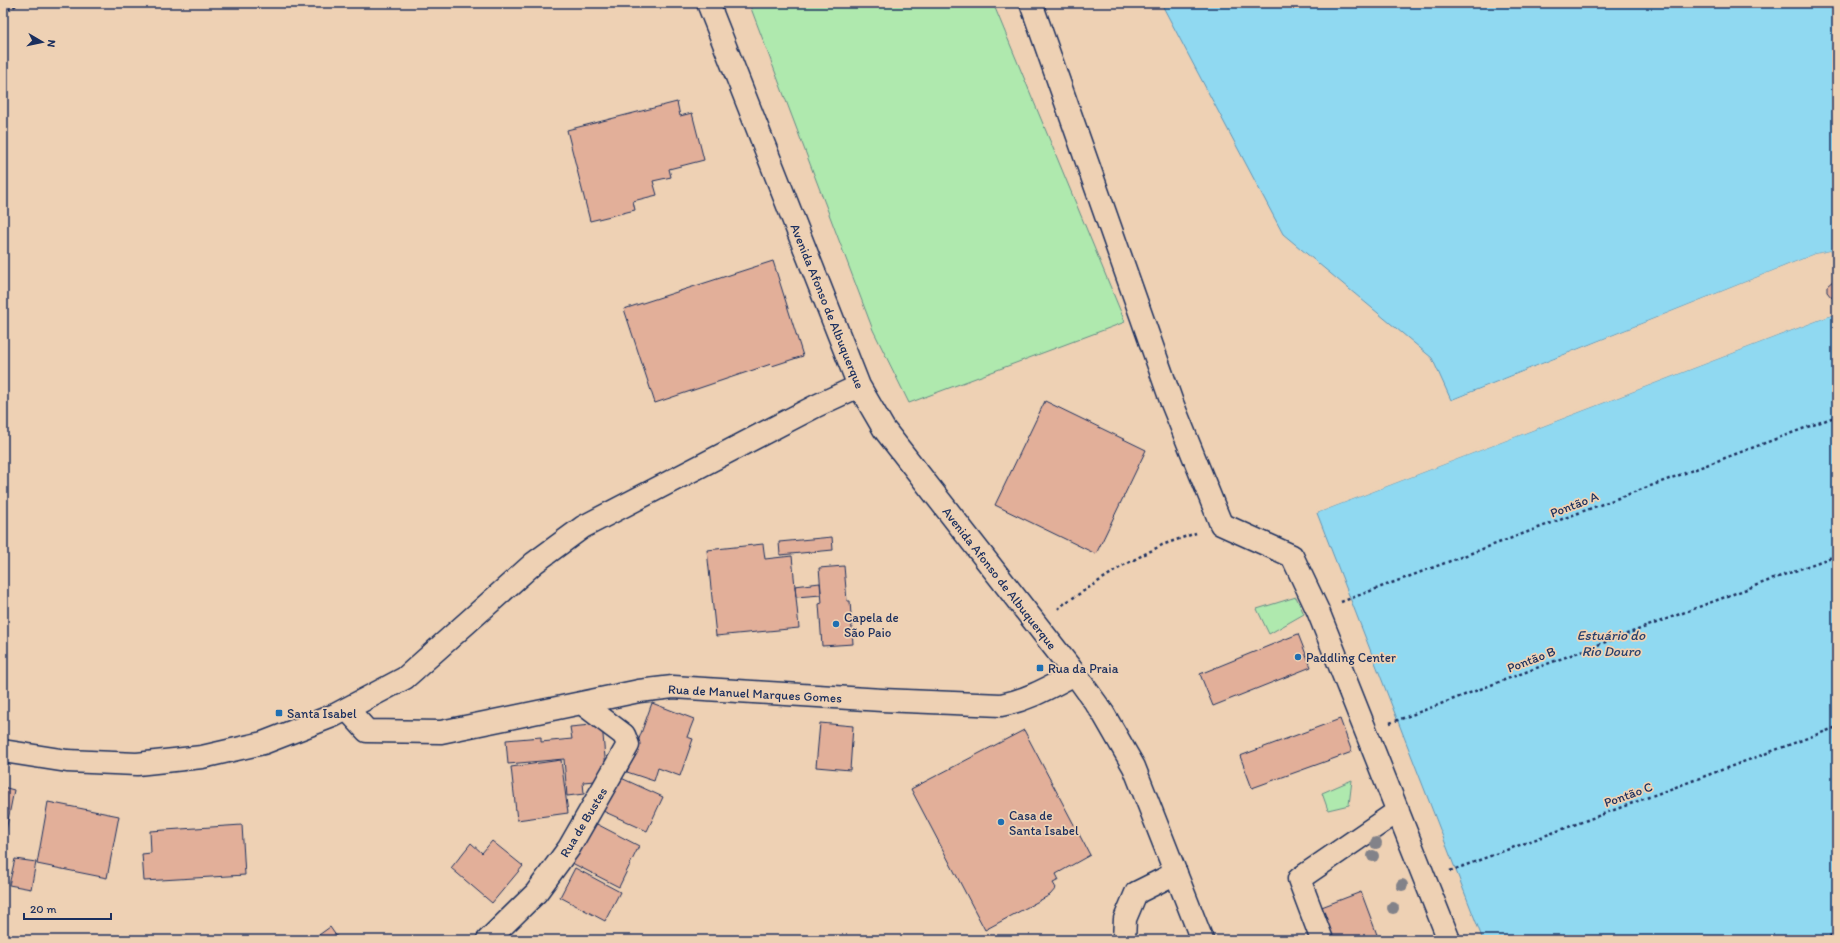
<svg xmlns="http://www.w3.org/2000/svg" width="1840" height="943" font-family="Itim,sans-serif">
<style>
.green{fill:#afe9ae;stroke:#658c86}
.water{fill:#90d9f1;stroke:#6195b6}
.pier{fill:#eed1b4}
.building{fill:#e2af99;stroke:#1b2f5e}
.lines{fill:none;stroke-linecap:round;stroke-linejoin:round}
.street-casing{stroke:#1b2f5e;stroke-width:25}
.secondary-casing{stroke:#1b2f5e;stroke-width:25}
.path{stroke:#1b2f5e;stroke-width:2.5;stroke-dasharray:3 3;stroke-linecap:butt}
.street{stroke:#eed1b4;stroke-width:22}
.secondary{stroke:#eed1b4;stroke-width:22}
.tree{fill:#828289}
.poi-dot{fill:#1f6fb2;stroke:#eed1b4;stroke-width:1.5}
.labels{text-anchor:middle;stroke-width:3.5;stroke-linejoin:round;paint-order:stroke}
.street-label{font-size:13px;fill:#1b2f5e;stroke:#eed1b4}
.poi-label{font-size:13px;fill:#1b2f5e;stroke:#eed1b4;text-anchor:start}
.water-label{font-size:14px;font-style:italic;fill:#27406d;stroke:#eed1b4}
</style>
<rect width="100%" height="100%" fill="#eed1b4"/>
<filter id="ink" filterUnits="userSpaceOnUse"><feTurbulence type="fractalNoise" baseFrequency=".025" numOctaves="2"/><feDisplacementMap in="SourceGraphic" scale="8" xChannelSelector="R" yChannelSelector="G"/><feConvolveMatrix kernelMatrix="1 2 1 2 8 2 1 2 1" color-interpolation-filters="sRGB"/></filter>
<g filter="url(#ink)">
<!-- green -->
<path class="green" d="M749 3H993L1125 322 909 403 873 330Z
M1296 597 1304 614 1269 634 1257 609Z
M1352 780 1349 805 1328 810 1322 793Z"/>
<!-- water -->
<path class="water" d="M1161 3H1837V254L1830 251 1815 254 1451 400 1432 358 1283 234Z
M1837 313V940H1483L1317 513Z"/>
<!-- pier -->
<path class="pier" d="M1830 251 1837 254V256L1829 253 1816 255 1452 402 1450 401 1815 254Z
M1837 311V313L1317 513V511Z"/>
<!-- building -->
<path class="building" d="M677 102 680 116 692 113 704 160 669 169 671 177 653 181 657 195 633 201 635 210 590 221 567 130Z
M773 261 803 356 772 366 771 364 655 403 624 309Z
M1834 280H1837L1836 299 1831 297 1827 292V286Z
M1045 401 1146 450 1096 554 995 505Z
M832 537 833 550 780 555 779 542Z
M763 544 765 559 792 556 799 628 716 636 707 550Z
M844 566 847 601H850L853 644 822 646 819 604 822 603 819 568Z
M820 583 821 595 796 597 795 586Z
M1298 634 1311 667 1213 706 1200 674Z
M652 703 694 719 687 737 693 739 680 776 658 768 654 781 627 772Z
M1340 719 1352 752 1252 788 1240 756Z
M820 723 853 726 850 770 816 767Z
M602 724 607 780 583 782 584 794 567 796 564 759 508 764 506 740 541 737V742L572 739 570 727Z
M1024 730 1090 855 1056 874 1059 880 1053 883 1056 888 1050 895 985 930 911 789Z
M561 760 568 813 517 820 511 767Z
M619 777 663 797 647 831 603 811Z
M3 787 14 790 3 846Z
M48 802 119 816 107 878 37 864Z
M593 822 639 846 619 887 572 863Z
M242 825 245 875 144 881 142 854 151 853 150 831Z
M492 841 523 866 492 903 451 868 471 843 482 853Z
M15 859 36 862 31 889 9 885Z
M575 868 620 892 605 921 560 897Z
M1361 892 1379 940H1331L1319 908Z
M330 927 339 940H312Z"/>
<g class="lines">
<!-- street casing -->
<g class="street-casing">
<path id="street" d="M1031 3 1172 403 1221 524 1292 556 1318 611 1449 940
M347 709 367 731 441 732 639 691 673 687 882 700 1001 705C1028 700 1050 687 1075 674
M488 940 536 893 569 848 628 745 624 735 583 704
M1124 940 1125 919 1136 893 1176 873
M1322 940 1299 879 1398 811"/>
</g>
<!-- secondary casing -->
<g class="secondary-casing">
<path id="secondary" d="M708 3 859 386 884 429 1075 674 1103 713 1134 767 1202 940
M3 751 67 761 137 764 202 757 263 743 335 715 405 678 534 563 583 527 816 406 859 386"/>
</g>
<!-- path -->
<path class="path" d="M3 13 20 3
M1836 279 1837 278
M1341 602 1837 416
M1058 609 1065 603 1124 565 1162 545 1196 533
M1390 723 1837 555
M1450 871 1837 727
M1818 940 1837 933"/>
<!-- street -->
<use href="#street" class="street"/>
<!-- secondary -->
<use href="#secondary" class="secondary"/>
</g>
<!-- trees -->
<g class="tree">
<circle cx="1376" cy="843" r="6"/>
<circle cx="1373" cy="856" r="6"/>
<circle cx="1402" cy="885" r="6"/>
<circle cx="1393" cy="908" r="6"/>
</g>
</g>
<!-- markers -->
<g class="poi-dot">
<circle cx="836" cy="624" r="4"/>
<circle cx="1298" cy="657" r="4"/>
<rect x="1036" y="664" width="8" height="8" rx="2"/>
<rect x="275" y="709" width="8" height="8" rx="2"/>
<circle cx="1001" cy="822" r="4"/>
</g>
<g class="labels">
<!-- street labels -->
<g class="street-label">
<text transform="translate(828 306) rotate(68)" y="5">Avenida Afonso de Albuquerque</text>
<text transform="translate(1574 504) rotate(-21)" y="5">Pontão A</text>
<text transform="translate(1000 578) rotate(52)" y="5">Avenida Afonso de Albuquerque</text>
<text transform="translate(1531 659) rotate(-21)" y="5">Pontão B</text>
<text transform="translate(755 693) rotate(3)" y="5">Rua de Manuel Marques Gomes</text>
<text transform="translate(1628 794) rotate(-20)" y="5">Pontão C</text>
<text transform="translate(583 822) rotate(-59)" y="5">Rua de Bustes</text>
</g>
<!-- poi labels -->
<g class="poi-label">
<text x="844" y="622">Capela de<tspan x="844" dy="15">São Paio</tspan></text>
<text x="1306" y="662">Paddling Center</text>
<text x="1048" y="673">Rua da Praia</text>
<text x="287" y="718">Santa Isabel</text>
<text x="1009" y="820">Casa de<tspan x="1009" dy="15">Santa Isabel</tspan></text>
</g>
<!-- water labels -->
<g class="water-label">
<text x="1611" y="640">Estuário do<tspan x="1611" dy="16">Rio Douro</tspan></text>
</g>
</g>
<!-- margin -->
<rect width="1840" height="943" fill="none" stroke="#eed1b4" stroke-width="16"/>
<rect x="8" y="8" width="1824" height="927" fill="none" stroke="#1b2f5e" stroke-width="1.5" filter="url(#ink)"/>
<!-- north arrow -->
<g transform="translate(42 42) rotate(99)" stroke="#eed1b4" stroke-width="3" paint-order="stroke">
<path d="M0-3L7 15L0 10L-7 15Z" fill="#1b2f5e"/>
<text y="-6" font-size="11" font-weight="bold" text-anchor="middle" fill="#1b2f5e">N</text>
</g>
<!-- scale -->
<path d="M24 913v6h87v-6" fill="none" stroke="#1b2f5e" stroke-width="2"/>
<text x="30" y="913" font-size="12" fill="#1b2f5e" stroke="#eed1b4" stroke-width="3" paint-order="stroke">20 m</text>
</svg>
